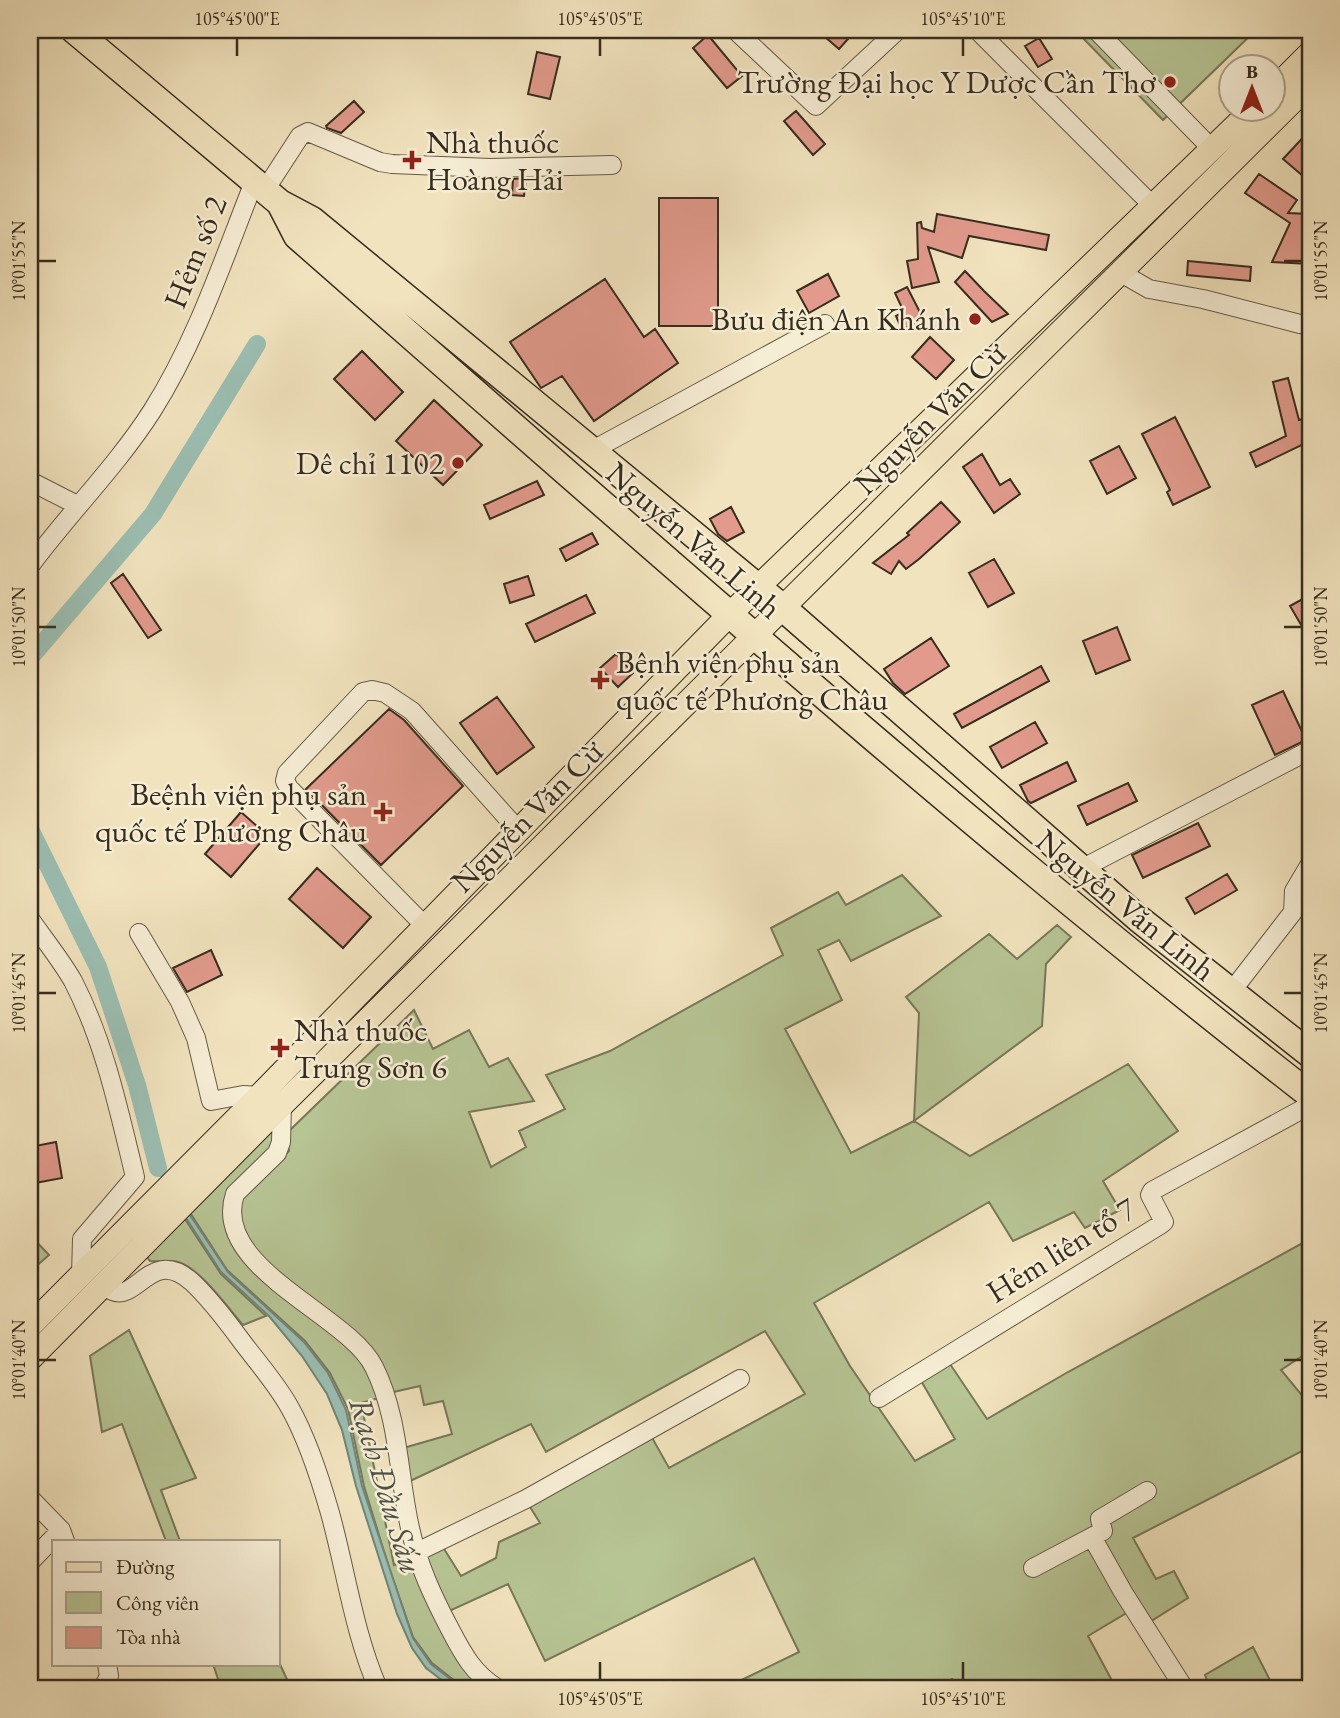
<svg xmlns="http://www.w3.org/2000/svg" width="1340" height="1718" font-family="'EB Garamond',serif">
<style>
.green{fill:#b7c494;stroke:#777859;stroke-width:2}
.water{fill:#9bbeb2;stroke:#738477;stroke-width:2}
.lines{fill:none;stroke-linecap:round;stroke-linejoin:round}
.stream{stroke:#738477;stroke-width:4.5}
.canal{stroke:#9bbeb2;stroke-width:18}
.building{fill:#e19a8c;stroke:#372c1e;stroke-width:2}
.minor-casing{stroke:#665a46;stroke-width:20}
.major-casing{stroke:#372c1e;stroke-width:25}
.highway-casing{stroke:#372c1e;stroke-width:29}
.minor{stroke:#f6edd5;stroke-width:18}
.major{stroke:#f1e3be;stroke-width:23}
.highway{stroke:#f1e3be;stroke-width:26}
.ticks{fill:none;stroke:#372c1e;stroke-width:2.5}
.poi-dot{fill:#8f2418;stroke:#f6edd5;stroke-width:2.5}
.labels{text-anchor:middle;stroke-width:5;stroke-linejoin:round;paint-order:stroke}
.poi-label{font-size:32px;fill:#372c1e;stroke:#f6edd5;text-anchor:end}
.street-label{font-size:32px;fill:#372c1e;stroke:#f6edd5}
.water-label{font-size:33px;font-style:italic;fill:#505043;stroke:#f6edd5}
.neatline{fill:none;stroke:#372c1e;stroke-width:2.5}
.ticks-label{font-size:18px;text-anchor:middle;fill:#372c1e}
</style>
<rect width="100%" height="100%" fill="#f1e3be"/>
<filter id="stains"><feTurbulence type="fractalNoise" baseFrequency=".00286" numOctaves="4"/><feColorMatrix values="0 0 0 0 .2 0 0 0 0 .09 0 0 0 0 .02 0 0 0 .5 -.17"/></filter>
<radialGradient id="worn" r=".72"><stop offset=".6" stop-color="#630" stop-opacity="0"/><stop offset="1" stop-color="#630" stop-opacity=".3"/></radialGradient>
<!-- green -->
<path class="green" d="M1075 30H1156L1165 38 1174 30H1256L1163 120Z
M902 875 941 916 851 961 839 940 818 950 842 1000 785 1029 851 1153 914 1121 919 1013 906 997 989 934 1017 959 1057 925 1071 937 1046 964 1042 1026 914 1121 970 1156 1128 1064 1178 1131 1103 1181 1120 1210 1085 1228 1074 1212 1013 1241 989 1202 814 1303 850 1366 915 1461 955 1439 920 1379 948 1361 987 1419 1068 1372 1310 1239V1351L1281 1370 1310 1405V1447L1133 1538 1156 1579 1174 1571 1188 1598 1148 1623 1130 1611 1088 1636 1116 1688H956L952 1679 933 1688H725L799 1652 754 1558 545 1661 508 1584 445 1613 420 1554 441 1544 461 1576 496 1558 499 1542 540 1523 527 1502 650 1434 669 1468 805 1394 765 1331 546 1452 531 1424 406 1483 400 1449 452 1434 443 1401 424 1405 420 1386 389 1393 379 1364 254 1251 239 1218 240 1197 289 1151 287 1133 414 1010 433 1049 469 1030 489 1067 508 1058 534 1101 469 1112 491 1167 526 1147 519 1131 565 1109 546 1075 610 1051 783 955 771 928 838 892 846 905Z
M275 1126 274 1144 230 1193 240 1247 353 1349 383 1397 361 1403 394 1565 415 1556 491 1688H464L432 1663 413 1637 389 1568 364 1486 348 1409 330 1373 305 1341 227 1270 189 1211Z
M183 1216 221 1274 266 1316 243 1325C228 1308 200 1268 178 1262 169 1260 159 1262 150 1261L147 1257Z
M30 1235 49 1255 34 1268 30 1266Z
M129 1330 196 1478 161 1490 180 1541H166L122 1424 102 1432 90 1356Z
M1253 1647 1274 1688H1210L1205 1675Z
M278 1660 291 1688H221L213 1664H278Z"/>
<!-- water -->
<path class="water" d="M188 1212 228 1272 304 1342 328 1373 346 1410 362 1486 413 1638 431 1664 462 1688H452L426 1668 412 1648 397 1614 356 1486 342 1430 327 1394 302 1356 269 1316 221 1272 184 1215Z"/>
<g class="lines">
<!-- stream -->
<path class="stream" d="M158 1168 165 1179"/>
<!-- canal -->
<path class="canal" d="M30 658 153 514 257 344
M30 829 98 967 137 1085 158 1168"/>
</g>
<!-- building -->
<path class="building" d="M817 30H856L839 49Z
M708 35 742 76 727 88 693 48Z
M1039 38 1052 59 1038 67 1025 46Z
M537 52 560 57 550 99 528 94Z
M354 101 364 112 341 133 327 128 326 126Z
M796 111 825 144 813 155 784 121Z
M1310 130V182L1283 159Z
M1259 174 1297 200 1288 213 1310 214V264L1272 262 1290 223 1245 193Z
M526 178 524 196 512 195 513 179Z
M659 198H718V326H659Z
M937 214 1049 235 1046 250 969 236 962 258 928 247 939 282 912 288 907 261 918 259 917 223 921 222 922 228 934 232Z
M1188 261 1251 267 1250 281 1187 275Z
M965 271 984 291 1008 314 992 322 955 282Z
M828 274 839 296 809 313 797 291Z
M605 279 644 337 655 329 678 363 594 421 562 376 541 388 510 342Z
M907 287 924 320 902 330 896 316 904 312 895 293Z
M930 337 954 360 936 379 912 357Z
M362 351 403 392 375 420 334 379Z
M1288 378 1299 420 1303 419 1310 441 1256 467 1250 453 1286 436 1273 382Z
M434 400 482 445 443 485 396 441Z
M1175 417 1210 487 1173 505 1167 492 1170 490 1142 434Z
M1119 446 1136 478 1107 494 1090 461Z
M982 454 1000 485 1010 479 1020 494 994 513 963 467Z
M537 481 544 495 490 519 484 505Z
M941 502 960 522 919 559 906 569 899 561 891 574 873 563 909 535 907 533Z
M731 507 744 532 727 541 718 534 710 519Z
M592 533 598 544 566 561 560 549Z
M994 559 1014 593 988 607 969 573Z
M123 574 161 630 148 638 111 583Z
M528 576 534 595 510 603 504 584Z
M586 595 595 613 535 642 526 624Z
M1310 595V640L1290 606Z
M1117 627 1130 660 1096 674 1083 641Z
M931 638 949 666 905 694 893 683 884 669Z
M616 654 633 673 618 687 600 668Z
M1041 666 1049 681 962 728 954 714Z
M1283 691 1306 740 1275 755 1252 705Z
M497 697 534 747 497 774 460 723Z
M389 709 404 720 463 786 381 865 306 789Z
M1035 722 1047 743 1002 768 990 747Z
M1067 762 1076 781 1031 803 1028 801 1020 785Z
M1128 783 1137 801 1087 825 1078 806Z
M241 812 267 835 231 877 205 854Z
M1198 823 1210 846 1143 878 1132 855Z
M317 868 371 917 343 948 289 899Z
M1227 874 1237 890 1195 914 1186 898Z
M211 950 222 975 187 992 173 968Z
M56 1142 62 1178 30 1184V1147Z"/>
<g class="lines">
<!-- minor casing -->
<g class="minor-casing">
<path id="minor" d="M735 30 816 106 898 30
M977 30 1154 207
M1096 30 1213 150
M265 190 300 136 308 132 380 162 392 164 490 168 612 165
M1121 273 1149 289 1203 299 1300 324 1310 325
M591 451 825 324
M30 481 77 505
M30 566C69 513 116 467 152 411 197 340 223 260 254 182
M1081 869 1310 750
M30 919C44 939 61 960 73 981 105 1043 119 1111 135 1177L82 1239 81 1275
M425 926 289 788 285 781 287 773 363 692 372 690 385 693 412 711 519 831
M139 933 180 1002 196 1038 211 1101 243 1095 259 1096
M1231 992 1293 912 1294 891 1310 864
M282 1105 281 1142 277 1153 235 1194C210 1268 348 1314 374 1367 399 1417 398 1474 410 1528 418 1565 433 1597 451 1631 463 1654 474 1674 497 1688
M104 1285C135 1315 147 1242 192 1282 210 1299 226 1320 240 1339 257 1362 277 1384 290 1408 308 1440 320 1478 330 1513 346 1571 354 1633 378 1688
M879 1398 1160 1225 1164 1222 1150 1195 1152 1191 1310 1105
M30 1498 61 1530 65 1541
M1092 1537 1123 1592 1184 1688
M417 1552 526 1499 740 1379
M30 1562 61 1530
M1033 1568 1103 1531 1100 1519 1147 1491
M103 1688 109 1676 107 1664"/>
</g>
<!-- major casing -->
<g class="major-casing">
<path id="major" d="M1274 89 1310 53
M30 1326 259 1096 729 615 1254 108
M30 1359 282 1105 1310 84"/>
</g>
<!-- highway casing -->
<g class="highway-casing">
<path id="highway" d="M74 30 280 203 312 220 783 608 1139 919 1310 1054
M280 203 297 236C630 528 961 823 1310 1095"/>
</g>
<!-- minor -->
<use href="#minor" class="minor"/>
<!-- major -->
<use href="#major" class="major"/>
<!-- highway -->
<use href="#highway" class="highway"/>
</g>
<!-- ticks -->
<path class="ticks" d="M237 38V56M600 38V56M963 38V56M38 261H56M1284 261H1302M38 627H56M1284 627H1302M38 993H56M1284 993H1302M38 1360H56M1284 1360H1302M600 1662V1680M963 1662V1680"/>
<!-- markers -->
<g class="poi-dot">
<circle cx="1170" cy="82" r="7"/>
<path d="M408.5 149.5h7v7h7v7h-7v7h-7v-7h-7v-7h7z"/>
<circle cx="975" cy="319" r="7"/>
<circle cx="458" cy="463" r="7"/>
<path d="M596.5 669.5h7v7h7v7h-7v7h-7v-7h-7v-7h7z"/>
<path d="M379.5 801.5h7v7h7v7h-7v7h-7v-7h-7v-7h7z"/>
<path d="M276.5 1037.5h7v7h7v7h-7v7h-7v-7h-7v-7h7z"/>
</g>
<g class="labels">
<!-- poi labels -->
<g class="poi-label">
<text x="1156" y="93">Trường Đại học Y Dược Cần Thơ</text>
<text x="426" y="153" text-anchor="start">Nhà thuốc<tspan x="426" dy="37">Hoàng Hải</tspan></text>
<text x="961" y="330">Bưu điện An Khánh</text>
<text x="444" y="474">Dê chỉ 1102</text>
<text x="616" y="673" text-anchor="start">Bệnh viện phụ sản<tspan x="616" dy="37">quốc tế Phương Châu</tspan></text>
<text x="367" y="805">Beệnh viện phụ sản<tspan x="367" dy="37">quốc tế Phương Châu</tspan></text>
<text x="294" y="1041" text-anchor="start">Nhà thuốc<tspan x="294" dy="37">Trung Sơn 6</tspan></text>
</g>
<!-- street labels -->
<g class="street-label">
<text transform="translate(195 252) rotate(-68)" y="11">Hẻm số 2</text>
<text transform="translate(930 418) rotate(-45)" y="11">Nguyễn Văn Cừ</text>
<text transform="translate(694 540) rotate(41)" y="11">Nguyễn Văn Linh</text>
<text transform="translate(527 816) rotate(-45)" y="11">Nguyễn Văn Cừ</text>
<text transform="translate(1126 905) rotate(39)" y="11">Nguyễn Văn Linh</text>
<text transform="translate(1061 1250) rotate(-32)" y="11">Hẻm liên tổ 7</text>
</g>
<!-- water labels -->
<g class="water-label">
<text transform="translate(387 1485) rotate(73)" y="12">Rạch Đầu Sấu</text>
</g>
</g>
<!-- margin -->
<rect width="1340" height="1718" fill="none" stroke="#f1e3be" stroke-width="77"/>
<!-- legend -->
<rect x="52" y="1540" width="228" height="126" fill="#f6edd5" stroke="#aaa08c" stroke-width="2"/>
<rect x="66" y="1562" width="35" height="10" fill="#f1e3be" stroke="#aaa08c" stroke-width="2"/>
<text x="116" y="1574" font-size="21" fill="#372c1e">Đường</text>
<rect x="66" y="1592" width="35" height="21" fill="#b7c494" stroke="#aaa08c" stroke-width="2"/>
<text x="116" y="1610" font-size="21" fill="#372c1e">Công viên</text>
<rect x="66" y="1627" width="35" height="21" fill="#e19a8c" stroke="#aaa08c" stroke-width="2"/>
<text x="116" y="1644" font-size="21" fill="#372c1e">Tòa nhà</text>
<!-- north arrow -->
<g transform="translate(1252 88)"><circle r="33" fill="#f6edd5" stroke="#aaa08c" stroke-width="2"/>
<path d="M0-5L12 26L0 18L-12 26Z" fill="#8f2418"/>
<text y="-10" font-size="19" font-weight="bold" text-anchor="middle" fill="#372c1e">B</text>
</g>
<rect x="38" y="38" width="1264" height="1642" class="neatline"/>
<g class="ticks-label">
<text x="237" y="25">105°45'00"E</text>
<text x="600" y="25">105°45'05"E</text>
<text x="963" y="25">105°45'10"E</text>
<text transform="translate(19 261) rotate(-90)" y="6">10°01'55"N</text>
<text transform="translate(1321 261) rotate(-90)" y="6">10°01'55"N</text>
<text transform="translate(19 627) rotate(-90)" y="6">10°01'50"N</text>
<text transform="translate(1321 627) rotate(-90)" y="6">10°01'50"N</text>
<text transform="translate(19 993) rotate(-90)" y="6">10°01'45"N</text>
<text transform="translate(1321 993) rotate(-90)" y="6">10°01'45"N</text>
<text transform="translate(19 1360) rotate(-90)" y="6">10°01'40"N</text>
<text transform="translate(1321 1360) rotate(-90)" y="6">10°01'40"N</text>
<text x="600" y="1705">105°45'05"E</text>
<text x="963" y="1705">105°45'10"E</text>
</g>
<rect width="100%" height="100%" filter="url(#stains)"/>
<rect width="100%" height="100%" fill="url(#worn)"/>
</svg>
